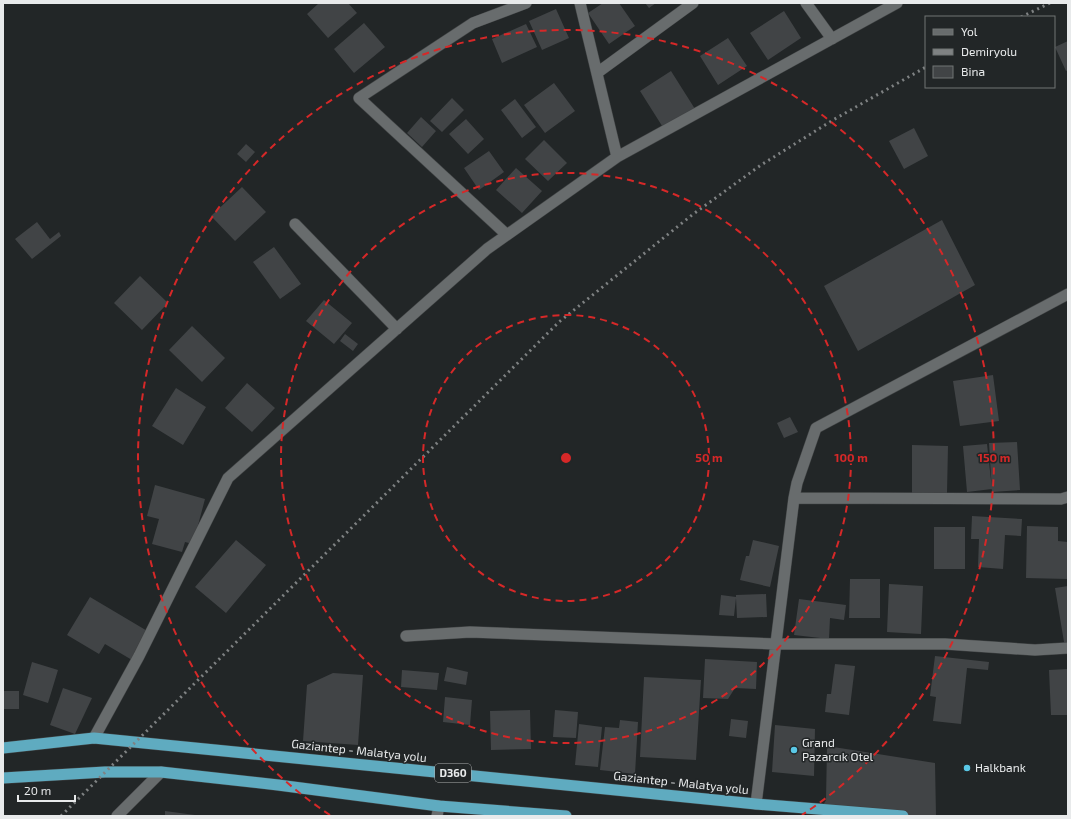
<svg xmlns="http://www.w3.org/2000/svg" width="1071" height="819" font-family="'Exo 2',sans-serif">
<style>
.building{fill:#414446}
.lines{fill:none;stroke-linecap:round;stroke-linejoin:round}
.minor-casing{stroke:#414445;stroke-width:12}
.tertiary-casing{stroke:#414445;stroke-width:12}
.trunk-casing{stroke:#414445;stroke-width:12}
.minor{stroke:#686c6d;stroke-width:11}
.tertiary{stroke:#686c6d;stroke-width:11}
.trunk{stroke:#5fabc0;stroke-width:11}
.rail{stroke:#7f8283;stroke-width:3;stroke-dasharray:2 4;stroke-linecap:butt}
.ring{fill:none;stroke:#d62828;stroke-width:2;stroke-dasharray:7 5}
.poi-dot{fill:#5ac8e6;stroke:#222627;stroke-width:1.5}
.labels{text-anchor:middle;stroke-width:3;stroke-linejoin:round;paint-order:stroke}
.shield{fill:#222627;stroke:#adafb0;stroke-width:1}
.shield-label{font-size:11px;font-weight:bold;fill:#e8eaeb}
.poi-label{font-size:12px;fill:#e8eaeb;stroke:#222627;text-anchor:start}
.street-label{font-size:12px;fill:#e8eaeb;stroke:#222627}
.centre{fill:#d62828;stroke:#222627;stroke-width:2}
.ring-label{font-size:12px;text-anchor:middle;font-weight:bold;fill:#d62828;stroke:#222627;stroke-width:3;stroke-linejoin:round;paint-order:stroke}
</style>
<rect width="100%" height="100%" fill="#222627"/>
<!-- building -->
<path class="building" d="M319 3H348L357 13 328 38 307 14Z
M603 3H619L635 26 609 44 588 13Z
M645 3H656L649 8Z
M556 9 569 38 542 50 529 21Z
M784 11 801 38 768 60 750 33Z
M364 23 385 47 354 73 334 49Z
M526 24 537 47 502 63 492 39Z
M728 38 747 66 718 85 700 56Z
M1068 41V70L1066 71 1055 47Z
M671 71 695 109 664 129 640 91Z
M554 83 575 111 545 133 524 105Z
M452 98 464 110 442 132 430 121Z
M515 99 536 127 522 138 501 110Z
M421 117 436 131 422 147 407 133Z
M466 119 484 139 468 154 449 134Z
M914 128 928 156 904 169 889 141Z
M544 140 567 163 548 181 525 159Z
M246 144 255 152 246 162 237 154Z
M489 151 504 172 479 190 464 168Z
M516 168 542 191 522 213 496 190Z
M242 187 266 212 235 241 211 216Z
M942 220 975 285 858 351 824 286Z
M37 222 50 239 59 232 61 236 32 259 15 239Z
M274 247 301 284 280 299 253 262Z
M140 276 168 303 142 330 114 303Z
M324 300 352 323 334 344 306 321Z
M192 326 225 358 202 382 169 350Z
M345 334 358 344 353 351 340 341Z
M993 375 999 421 960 426 953 381Z
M247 383 275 408 252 432 225 408Z
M176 388 206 407 183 445 152 426Z
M790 417 798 432 784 438 777 423Z
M1017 442 1020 490 992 492 989 443Z
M987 444 992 489 967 492 963 446Z
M912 445 948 446 947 493H912Z
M155 485 205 499 193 544 185 542 182 552 152 544 159 519 147 516Z
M972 516 1022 519 1021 536 1005 535 1003 569 978 567 979 539H971Z
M1027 526 1058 527V541L1068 542V579L1026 578Z
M934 527H965V569H934Z
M236 540 266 565 226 613 195 587Z
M753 540 779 546 770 587 740 580 746 556H749Z
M850 579H880V618H849Z
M889 584 923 586 921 634 887 632Z
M1068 586V642H1064L1055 588Z
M766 594 767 617 737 618 736 598 734 616 719 615 721 595 736 597V595Z
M90 597 149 632 132 660 105 644 99 654 67 635Z
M799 599 846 605 844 620 830 618 829 639 794 635Z
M935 656 989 662 988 670 967 668 961 724 933 721 936 697 930 696Z
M705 659 757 662 756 689 735 688 728 699 703 698Z
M32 662 58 670 48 703 23 695Z
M835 664 855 666 849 715 825 712 827 694H831Z
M447 667 468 672 466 685 444 681Z
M1068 669V715H1051L1049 670Z
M402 670 439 673 437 690 401 687Z
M333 673 363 675 358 745 303 741 307 685Z
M644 677 701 680 696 760 640 757Z
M63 688 92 698 75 734 50 725Z
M3 691H19V709H3Z
M445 697 472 700 470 725 443 722Z
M530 710 531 749 491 750 490 711Z
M555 710 578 712 576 738 553 737Z
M731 719 748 721 746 738 729 736Z
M620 720 638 722 635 774 600 770 605 727 619 728Z
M579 724 602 727 598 767 575 765Z
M775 725 815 729 814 776 772 772Z
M827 746 935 763 936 816H891L821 809 826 800Z
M165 811 195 815V816H165Z"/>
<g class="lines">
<!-- minor casing -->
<g class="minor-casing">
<path id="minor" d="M806 3 832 39
M597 73 693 3
M617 157 897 3
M295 224 397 329
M507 235 359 98 473 23 526 3
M794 498 1061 499 1068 497
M406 636 470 632 776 644H945L1035 650 1068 648
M94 738 139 656 228 478 487 249 617 157 580 3
M756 804 794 498 797 483 816 428 1068 294
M117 816 161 772"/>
</g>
<!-- tertiary casing -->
<g class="tertiary-casing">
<path id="tertiary" d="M437 816 439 806"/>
</g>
<!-- trunk casing -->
<g class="trunk-casing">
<path id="trunk" d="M3 748 94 738 756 804 903 816
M3 778 105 772H161L278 785 439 806 566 816"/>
</g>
<!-- minor -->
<use href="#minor" class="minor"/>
<!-- tertiary -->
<use href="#tertiary" class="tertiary"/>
<!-- trunk -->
<use href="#trunk" class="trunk"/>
<!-- rail -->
<path class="rail" d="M1021 17 1050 3
M61 816 559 322 692 215 761 165 833 120 926 67"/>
</g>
<!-- distance rings -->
<g class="ring">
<circle cx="566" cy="458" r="143"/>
<circle cx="566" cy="458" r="285"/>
<path d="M330 815A428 428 0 1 1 802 815"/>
</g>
<!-- markers -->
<g class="poi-dot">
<circle cx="794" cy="750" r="4"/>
<circle cx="967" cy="768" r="4"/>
</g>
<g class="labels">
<!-- shield labels -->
<rect class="shield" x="435" y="764" width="36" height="18" rx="3"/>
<g class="shield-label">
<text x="453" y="777">D360</text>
</g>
<!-- poi labels -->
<g class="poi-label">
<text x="802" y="747">Grand<tspan x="802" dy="14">Pazarcık Otel</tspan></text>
<text x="975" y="772">Halkbank</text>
</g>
<!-- street labels -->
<g class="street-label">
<text transform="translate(359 751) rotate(6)" y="4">Gaziantep - Malatya yolu</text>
<text transform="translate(681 783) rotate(6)" y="4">Gaziantep - Malatya yolu</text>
</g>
</g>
<circle cx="566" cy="458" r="6" class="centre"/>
<g class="ring-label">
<text x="709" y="462">50 m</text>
<text x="851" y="462">100 m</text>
<text x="994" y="462">150 m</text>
</g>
<!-- border -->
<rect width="1071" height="819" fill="none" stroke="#e8eaeb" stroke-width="8"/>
<!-- legend -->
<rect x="925" y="16" width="130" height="72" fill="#222627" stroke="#717475"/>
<rect x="933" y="29" width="20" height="6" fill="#686c6d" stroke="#717475"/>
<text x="961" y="36" font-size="12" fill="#e8eaeb">Yol</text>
<rect x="933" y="49" width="20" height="6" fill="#7f8283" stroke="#717475"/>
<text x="961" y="56" font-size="12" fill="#e8eaeb">Demiryolu</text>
<rect x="933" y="66" width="20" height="12" fill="#414446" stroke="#717475"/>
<text x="961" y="76" font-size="12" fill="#e8eaeb">Bina</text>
<!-- scale -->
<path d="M18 795v6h57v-6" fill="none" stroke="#e8eaeb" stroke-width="2"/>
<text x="24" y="795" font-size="12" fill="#e8eaeb" stroke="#222627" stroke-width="3" paint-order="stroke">20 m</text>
</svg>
